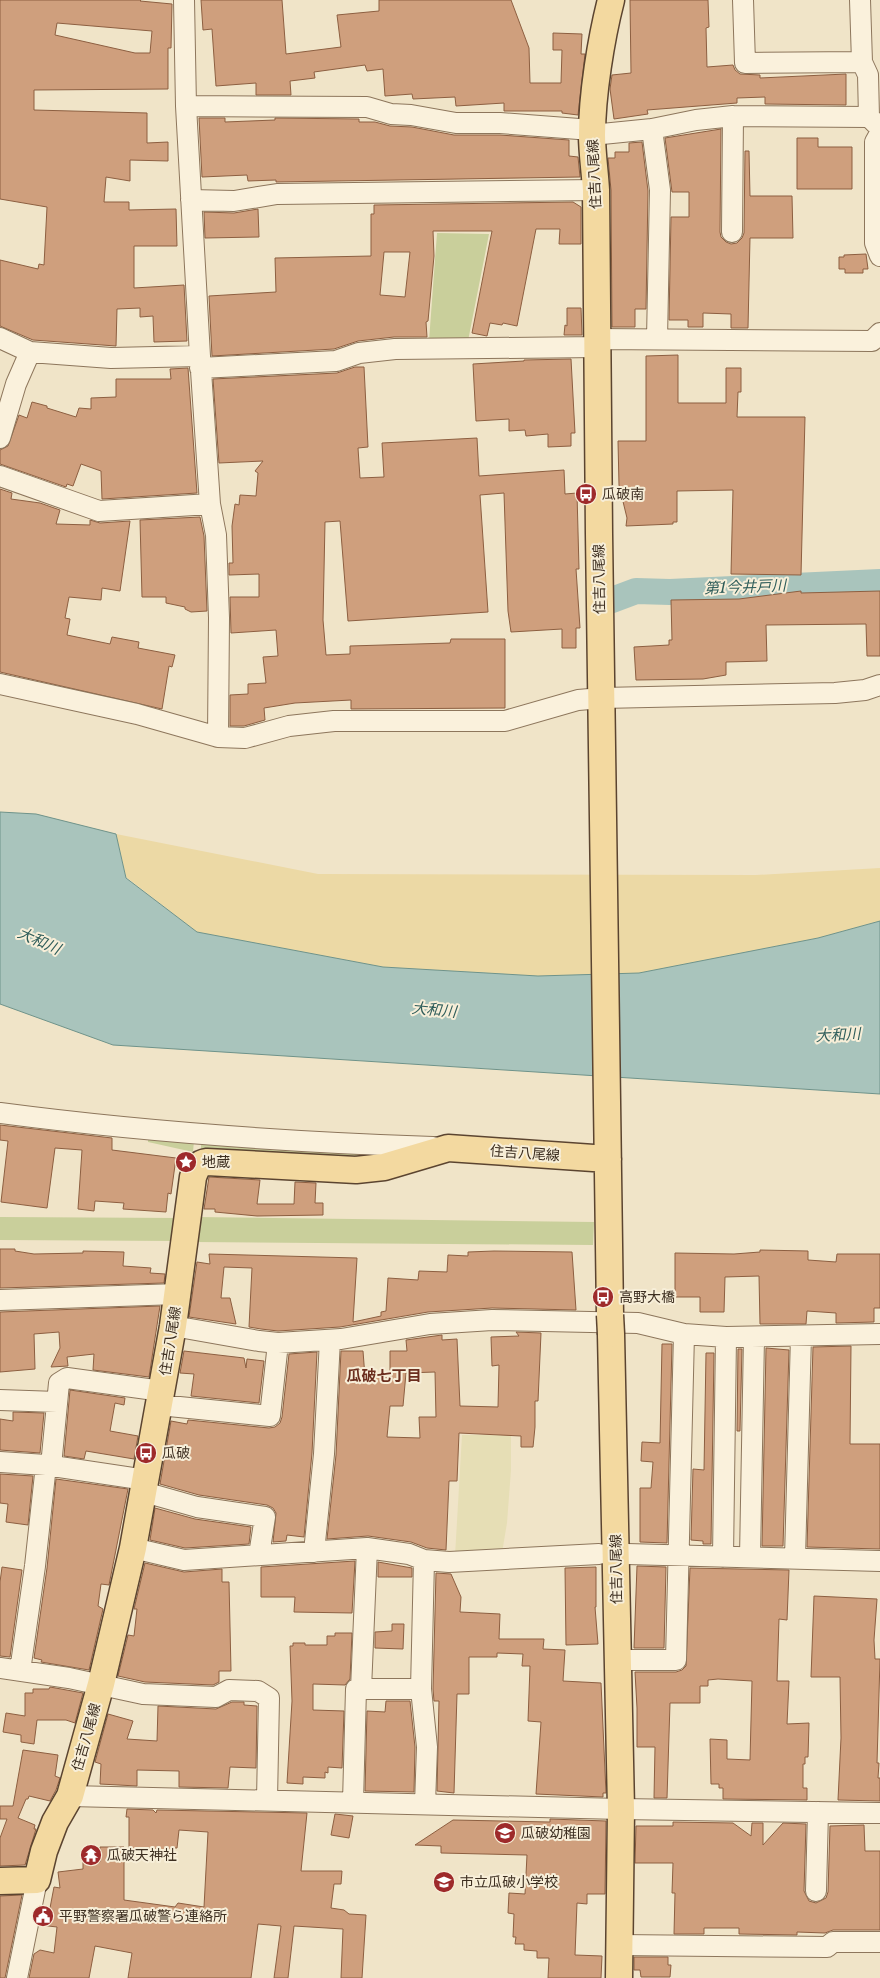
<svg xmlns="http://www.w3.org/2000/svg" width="880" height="1978" font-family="'Libre Baskerville','Noto Sans JP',serif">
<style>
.farmland{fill:#e6deb5}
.green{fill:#c9cf9b}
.sand{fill:#ecd9a5}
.water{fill:#a9c4bc;stroke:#6f938a}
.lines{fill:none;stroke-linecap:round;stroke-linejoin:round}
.river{stroke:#a9c4bc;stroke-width:26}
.building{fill:#cf9f7d;stroke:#8d5f41;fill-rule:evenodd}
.minor-casing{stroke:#8d765c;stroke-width:22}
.major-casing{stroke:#5b4430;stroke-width:29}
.minor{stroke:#faf1dc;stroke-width:20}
.major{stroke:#f3d9a0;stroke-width:26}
.major-bridge-casing{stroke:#5b4430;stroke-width:29;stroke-linecap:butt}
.major-bridge{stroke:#f3d9a0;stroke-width:26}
.labels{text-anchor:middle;stroke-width:4;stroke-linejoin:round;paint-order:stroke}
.street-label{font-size:14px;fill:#3d2e20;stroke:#f7eed8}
.poi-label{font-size:14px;fill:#3d2e20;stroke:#f7eed8;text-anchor:start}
.water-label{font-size:15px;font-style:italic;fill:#2f5d5a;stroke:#f7eed8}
.neighbourhood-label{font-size:15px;font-weight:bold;fill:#6b2e1e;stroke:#f7eed8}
</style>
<rect width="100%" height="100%" fill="#f0e4c8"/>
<!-- farmland -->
<path class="farmland" d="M462 1435H511V1470L507 1523 502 1553 455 1556Z"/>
<!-- green -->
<path class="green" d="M437 233 489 234 468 341H429Z
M148 1137 194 1141 193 1152 148 1142Z
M201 1142 369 1152V1163L201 1155Z
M0 1217 180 1218 177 1241 0 1240Z
M196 1217 594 1222 593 1245 194 1242Z"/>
<!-- sand -->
<path class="sand" d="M116 834 318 874 756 875 880 868V921L818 938 639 973 538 976 383 967 197 932 126 877Z"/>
<!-- water -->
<path class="water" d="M0 812 36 814 116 834 126 878 197 932 383 967 538 976 639 973 818 938 880 921V1094L113 1045 0 1004Z"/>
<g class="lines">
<!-- river -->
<path class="river" d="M612 600 636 591 670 592 880 582"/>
</g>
<!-- building -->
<path class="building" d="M0 0H141L140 1 172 4 171 48H168V89L34 90V110L147 113V143L168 142V161L130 160V181L106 177 104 202H129V210L176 209 177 246H134V288L184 285 187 341 154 342 153 316 140 317V308L117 309 116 346 33 340 0 326V260L38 269 39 264 44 265 47 207 0 199ZM57 23 152 31 150 53H135L55 35Z
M201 0H282L286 54 341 47 337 15 379 11V0H511L529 48 530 83H561L562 50H553V33L582 34 581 54H585L578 115 562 113V111H504V103L456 106 455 97 413 99 412 94 385 96 383 69 367 71 365 65 314 72 315 78 290 81 291 95H256V83L216 86 212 29 203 30Z
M630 0H708L709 27 706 28 707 67 733 65 735 70 740 74 760 75V78L846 74V105L765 104V97L737 98V103L647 110 648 114 614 119 610 89 612 75 631 73Z
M199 118H225V122L275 120V118L359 119V122H375L390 126 412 127 454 135H500L569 140V156L578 157 580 177 276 182V180L248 181 247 175 202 177Z
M721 129 720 232 721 237 726 242 731 244 737 243 742 238 744 233 745 151H749L750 196H792L793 238H750L748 328H731V314L703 313V327H688V320H669L671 217H689V192H672L665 138Z
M797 138H818V147H852V189H797Z
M642 142 648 191 646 309H635V327H612L611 190 608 158H615V152H629V143Z
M573 202 581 207V244H559L560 229H536L517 326 503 323 502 325 490 323 487 336 472 333 492 231H433L434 256 428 321 426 322 427 337H394L358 341 334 349 212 356 209 296 276 292 275 258 371 256V214H374V205ZM384 252H410L405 297 380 295Z
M258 209 259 237 205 238 204 212 234 213Z
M866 254 868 269H863V273H845V269H839V257H844V255Z
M567 308H581L582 335H564L565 325 567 326Z
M678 355V403H726V368H741V392H738L737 417H805L801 575 731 574 733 490 677 491V522H673V524L626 526 627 518 619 485 618 441H646V356Z
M571 359 575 433H571V446L548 447V434L526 436 525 430 509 431V419L476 421 473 364 524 361V360Z
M355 367H364L368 447 358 448 360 478 384 477 382 443 477 438 479 476 564 470 565 494 577 493 579 569H576L580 628H576V648H562V629L511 632 508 611 504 493 480 495 488 612 348 621 340 521 325 522 323 620 326 655 350 654V646L450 643 451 639H505V708L351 709V700L295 703 264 708 265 720 244 726H230V695L248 694V684L266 683 263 657 278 656 276 630 231 633 230 597H259V574L229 575V563H233L232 526 235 504 239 505 240 495 256 496 258 473 255 471 263 461 219 463 213 379 337 373Z
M188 368 197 493 102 499 101 471 81 464 73 486 67 484 66 487 0 464V450L8 446 19 415 27 418 32 402 47 406V408L76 417 79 408 91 409V398L116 397V379H171L170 369Z
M0 489 12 493 11 499 40 503 60 510 56 524 90 525V520L100 523 130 521 120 591 102 588 101 600 69 597 65 618 70 619 67 635 110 644 112 637 139 642 138 648 175 655 172 667 169 666 162 709 0 672Z
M200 517 204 536 207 611 191 612 185 609V607L166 603V597H142L140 520Z
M801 591V593L880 591V656H867L866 624 766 625 767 661 726 662V675L703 679 636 680 634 647 669 645V640H672L671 600 739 599Z
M0 1125 112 1138V1150L176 1158 171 1194 168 1193 166 1212 123 1209 124 1203 95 1201 94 1211 78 1209 82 1150 55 1148 47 1208 1 1202 8 1141 0 1140Z
M209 1177 260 1180 257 1204H294L295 1182 316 1183 315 1203H323V1215L257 1216 215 1212V1209H204Z
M0 1249H15V1251L34 1254 83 1253V1251L124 1252 123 1266 151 1268 150 1273 165 1274 164 1283 0 1288Z
M760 1250 808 1251V1260L836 1262 837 1254H880V1308H874V1322L836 1323V1313L807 1311 806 1324H760L759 1276 725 1277 724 1312H700V1297H675V1253L734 1254 760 1252Z
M494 1251 572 1252 576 1310 492 1308 428 1312 340 1327 278 1331 261 1329 249 1327 252 1268 224 1267 221 1298H230L236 1324 189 1317 197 1262 210 1264 209 1254 357 1258 353 1322 381 1316V1312L386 1311 388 1278 418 1280 419 1271 447 1272 448 1255 468 1256V1252Z
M160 1306 149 1377 93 1370 94 1354 67 1357 68 1366 51 1367 60 1348 59 1332 34 1334 35 1369 0 1372V1312Z
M516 1332 541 1333 538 1401H535V1427L533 1447H521V1436L459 1433 457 1481H449L446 1550 427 1548 411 1542 368 1536 327 1539 336 1455 341 1351H363L365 1377 390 1378V1351H407L406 1340 442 1335V1340L457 1339 460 1406 498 1407 499 1365 492 1366 491 1337 519 1336ZM435 1372 436 1417H419L420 1438 387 1437 390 1406H403L406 1373Z
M662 1344H672L667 1543 640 1542V1488H651L653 1462 641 1461 642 1442 660 1443Z
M851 1346 850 1444H880V1549L807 1547 813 1347Z
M766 1348 789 1350 783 1546H762Z
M738 1349H742L740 1431H737Z
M184 1351 244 1358 246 1368 247 1359 264 1361 259 1403 191 1396 194 1374 180 1373Z
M317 1352 312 1453 304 1537 287 1535 286 1541 273 1542 276 1513 273 1508 267 1505 199 1495 160 1484 171 1421 187 1424 188 1420 269 1428 275 1427 280 1423 282 1417 289 1354Z
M706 1353H714L711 1544H703V1541L691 1540 693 1469 704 1470Z
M70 1390 125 1398 124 1405 115 1403 110 1431 138 1436 134 1459 86 1451 84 1459 64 1456Z
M13 1412 44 1413 40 1453 0 1450V1419L13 1421Z
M0 1474 33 1476 28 1525 6 1522 8 1504 0 1503Z
M56 1479 128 1489 109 1585 101 1584 98 1606 103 1609 89 1670 41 1662 42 1660 34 1658 47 1568Z
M155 1508 195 1519 251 1527 249 1544 185 1548 150 1540Z
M355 1561 352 1613 294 1612 295 1597H261V1567Z
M378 1562 412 1568V1577H378Z
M145 1563 184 1572 222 1569V1582H229L231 1671H219V1682L213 1685 145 1682 118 1676 128 1635 134 1636 137 1609H134Z
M637 1566 666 1567 664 1648H634Z
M2 1567 22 1570 10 1657 0 1656V1582Z
M596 1567V1607H595L598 1644 566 1645 565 1568Z
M690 1568 789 1570 787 1620 779 1619 777 1681H789L787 1724 809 1723 808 1757H805V1764H803V1788H807V1800L723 1799V1788H719V1784H711L710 1739 727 1740V1759L750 1760 752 1681 718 1679 708 1680V1686H700V1703H670L667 1798H654L655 1747H637V1708L635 1672H676L682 1670 686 1666Z
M436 1573 451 1574 461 1597 460 1612 500 1614 499 1639H544L543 1649 565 1650 563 1681 601 1683 606 1793H603V1797L536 1794 541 1722 528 1721 530 1666H522L523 1654 497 1653V1657H469V1694H457L454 1793 437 1791 439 1701H434L433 1689Z
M814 1596 877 1599 874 1640 875 1659H880L877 1763H879L878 1778H880V1801L838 1800 841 1738 840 1677H811Z
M392 1624H404L403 1649 375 1648V1632L392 1631Z
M335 1633H352L350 1679 345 1685 313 1684V1710L344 1711 342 1768 328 1767V1773L325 1772V1778L303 1777V1784L287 1783 292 1701 290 1646H293V1643H305V1645H327V1636H335Z
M50 1687 83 1693 75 1723 66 1720H37L34 1744 21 1742V1735L3 1732 6 1713 25 1716V1693H33V1689H49Z
M386 1701H410L415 1747 414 1792 365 1791 367 1711 385 1712Z
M232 1702H244V1705L257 1706 256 1768 230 1767 228 1788 179 1787V1771L137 1770V1786L100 1784 101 1764 95 1762 108 1714 133 1721 127 1739 157 1741 158 1706 216 1709Z
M23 1750 58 1755 55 1776 60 1778 56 1790 50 1801 29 1796 28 1799H26L18 1818 35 1825 34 1829H36L25 1865 0 1866V1838L7 1819H0V1806H13Z
M127 1809 153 1810 156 1813 157 1810 307 1813 301 1871H342L341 1884H334L331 1908 344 1910 349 1914 366 1915 362 1978H341L343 1929 294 1926 288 1978H274L281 1926 258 1924 251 1978H128L132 1953 95 1946 89 1978H29L34 1954 40 1950 54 1953 57 1927 40 1925 44 1907 50 1908 54 1887 60 1888 58 1872 83 1869V1862H100V1847H124V1900L175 1907 178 1903 204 1907 208 1832 179 1830 177 1848H173L172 1858 156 1857V1853H129V1817H126Z
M335 1814 353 1816 349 1838 331 1835Z
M550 1819 606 1821 605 1894H587V1904L577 1903 575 1955 602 1956 601 1978H548L549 1958H537V1951L524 1950V1944H515L516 1937H513L514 1914 508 1913 509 1893 525 1894 527 1855 441 1853V1846L415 1845 453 1820 550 1822Z
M673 1822 733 1823 751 1836 752 1823H763V1845L783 1823 806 1824 804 1891 809 1901 816 1903 826 1898 828 1892 830 1826 864 1825 865 1851H880V1930H833L825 1933 797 1932V1935L739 1934V1928H704V1934H674L675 1893H672L673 1863H635L636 1826H673Z
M22 1895 5 1978H0V1896Z
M634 1957H668V1965H671L670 1977H641L640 1970H634Z"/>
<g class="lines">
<!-- minor casing -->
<g class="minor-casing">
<path id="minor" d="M184 0 186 106 200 356 210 504 216 535 219 618 218 737
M743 0 745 63 862 62
M860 0 862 62 868 75 869 117 880 128
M186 106 367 107 391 114 411 115 456 123H500L592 130
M652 129 660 190 657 339
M880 133 875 142V243L880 256
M592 135 652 129 696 120 733 116 869 117
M191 200 234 201 277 194 596 190
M732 232 733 116
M0 338 30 352 111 358 200 356
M598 339 872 341 880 333
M200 368 336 361 359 353 395 349 598 347
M0 438 16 384 30 352
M0 476 99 511 210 504
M0 684 137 714 218 737 245 738 289 726 334 721H505L578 700 602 698 835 693 865 690 880 685
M0 1113C144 1132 288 1142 433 1147
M0 1300 178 1294
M173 1326 259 1341 278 1343 341 1339 430 1324 492 1320 638 1323 684 1334 726 1337 880 1334
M0 1400 57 1402
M159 1405 270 1416 278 1343
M0 1462 46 1465 146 1480
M51 1466 59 1383 67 1378 162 1391
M144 1492 197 1507 265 1517 259 1555
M133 1548 184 1560 367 1548 409 1554 424 1560 449 1562 599 1554
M314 1552 324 1454 330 1340
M627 1554 880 1561
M723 1557 726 1337
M750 1557 754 1337
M795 1558 801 1336
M424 1560 421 1689 427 1747 425 1804
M618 1660H676L684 1334
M0 1668 69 1678 143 1694 216 1697 229 1690 258 1691 269 1698 267 1800
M20 1671 35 1566 46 1465
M361 1689 367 1548
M70 1796 621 1809 880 1813
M353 1802 356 1689H421
M816 1891 818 1812
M619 1945 827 1947 833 1942H880
M17 1978 37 1880"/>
</g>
<!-- major casing -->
<g class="major-casing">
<path id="major" d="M610 1315 599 534 596 190C595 172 592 153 592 135 592 95 601 39 611 0
M611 1334 621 1809 619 1978
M0 1881 37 1880 44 1851 55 1822 70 1796 101 1684 133 1548 173 1326 193 1177C196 1169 198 1163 207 1162L356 1170 384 1167 448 1148 608 1159"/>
</g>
<!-- minor -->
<use href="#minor" class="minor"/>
<!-- major -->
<use href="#major" class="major"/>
<!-- major-bridge casing -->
<g class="major-bridge-casing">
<path id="major-bridge" d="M610 1315 611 1334"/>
</g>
<!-- major-bridge -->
<use href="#major-bridge" class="major-bridge"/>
</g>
<!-- icons -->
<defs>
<g id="bus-disc" transform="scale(1.125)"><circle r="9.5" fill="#9e2a2b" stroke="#f7eed8"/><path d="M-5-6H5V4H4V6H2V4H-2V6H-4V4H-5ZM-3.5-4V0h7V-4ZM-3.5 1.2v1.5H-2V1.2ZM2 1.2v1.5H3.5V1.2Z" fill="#fff"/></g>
<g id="sight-disc" transform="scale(1.125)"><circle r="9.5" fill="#9e2a2b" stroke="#f7eed8"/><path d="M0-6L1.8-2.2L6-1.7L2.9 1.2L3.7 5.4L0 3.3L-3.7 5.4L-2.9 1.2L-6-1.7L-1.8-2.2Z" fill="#fff"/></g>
<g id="school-disc" transform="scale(1.125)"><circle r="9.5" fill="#9e2a2b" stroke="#f7eed8"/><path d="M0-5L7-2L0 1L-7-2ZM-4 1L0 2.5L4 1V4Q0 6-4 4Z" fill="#fff"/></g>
<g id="temple-disc" transform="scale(1.125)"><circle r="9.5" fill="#9e2a2b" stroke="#f7eed8"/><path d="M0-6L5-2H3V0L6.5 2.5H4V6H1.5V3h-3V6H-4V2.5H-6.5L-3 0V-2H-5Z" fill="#fff"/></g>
<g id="civic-disc" transform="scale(1.125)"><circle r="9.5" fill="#9e2a2b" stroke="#f7eed8"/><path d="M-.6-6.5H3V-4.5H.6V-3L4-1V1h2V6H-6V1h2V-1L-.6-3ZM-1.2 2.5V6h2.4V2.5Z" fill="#fff"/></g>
</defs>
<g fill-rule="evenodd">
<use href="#bus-disc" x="586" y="494"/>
<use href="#sight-disc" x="186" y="1162"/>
<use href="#bus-disc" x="603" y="1297"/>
<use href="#bus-disc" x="146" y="1453"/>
<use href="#school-disc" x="505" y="1833"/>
<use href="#temple-disc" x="91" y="1855"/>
<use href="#school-disc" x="444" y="1882"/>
<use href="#civic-disc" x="43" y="1916"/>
</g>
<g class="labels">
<!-- street labels -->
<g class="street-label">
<text transform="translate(594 174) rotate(-93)" y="5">住吉八尾線</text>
<text transform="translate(599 579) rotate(-91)" y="5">住吉八尾線</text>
<text transform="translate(525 1153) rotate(4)" y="5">住吉八尾線</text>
<text transform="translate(170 1341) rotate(-81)" y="5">住吉八尾線</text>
<text transform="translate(616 1569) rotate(-91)" y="5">住吉八尾線</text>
<text transform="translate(86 1737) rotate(-74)" y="5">住吉八尾線</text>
</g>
<!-- poi labels -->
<g class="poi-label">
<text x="602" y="499">瓜破南</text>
<text x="202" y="1167">地蔵</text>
<text x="619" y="1302">高野大橋</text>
<text x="162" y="1458">瓜破</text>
<text x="521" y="1838">瓜破幼稚園</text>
<text x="107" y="1860">瓜破天神社</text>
<text x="460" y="1887">市立瓜破小学校</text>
<text x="59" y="1921">平野警察署瓜破警ら連絡所</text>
</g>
<!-- water labels -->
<g class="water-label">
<text transform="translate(745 587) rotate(-2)" y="5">第1今井戸川</text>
<text transform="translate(39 941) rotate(24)" y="5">大和川</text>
<text transform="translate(434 1010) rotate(5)" y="5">大和川</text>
<text transform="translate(838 1035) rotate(-3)" y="5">大和川</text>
</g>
<!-- neighbourhood labels -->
<g class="neighbourhood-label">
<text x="384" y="1381">瓜破七丁目</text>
</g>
</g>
</svg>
